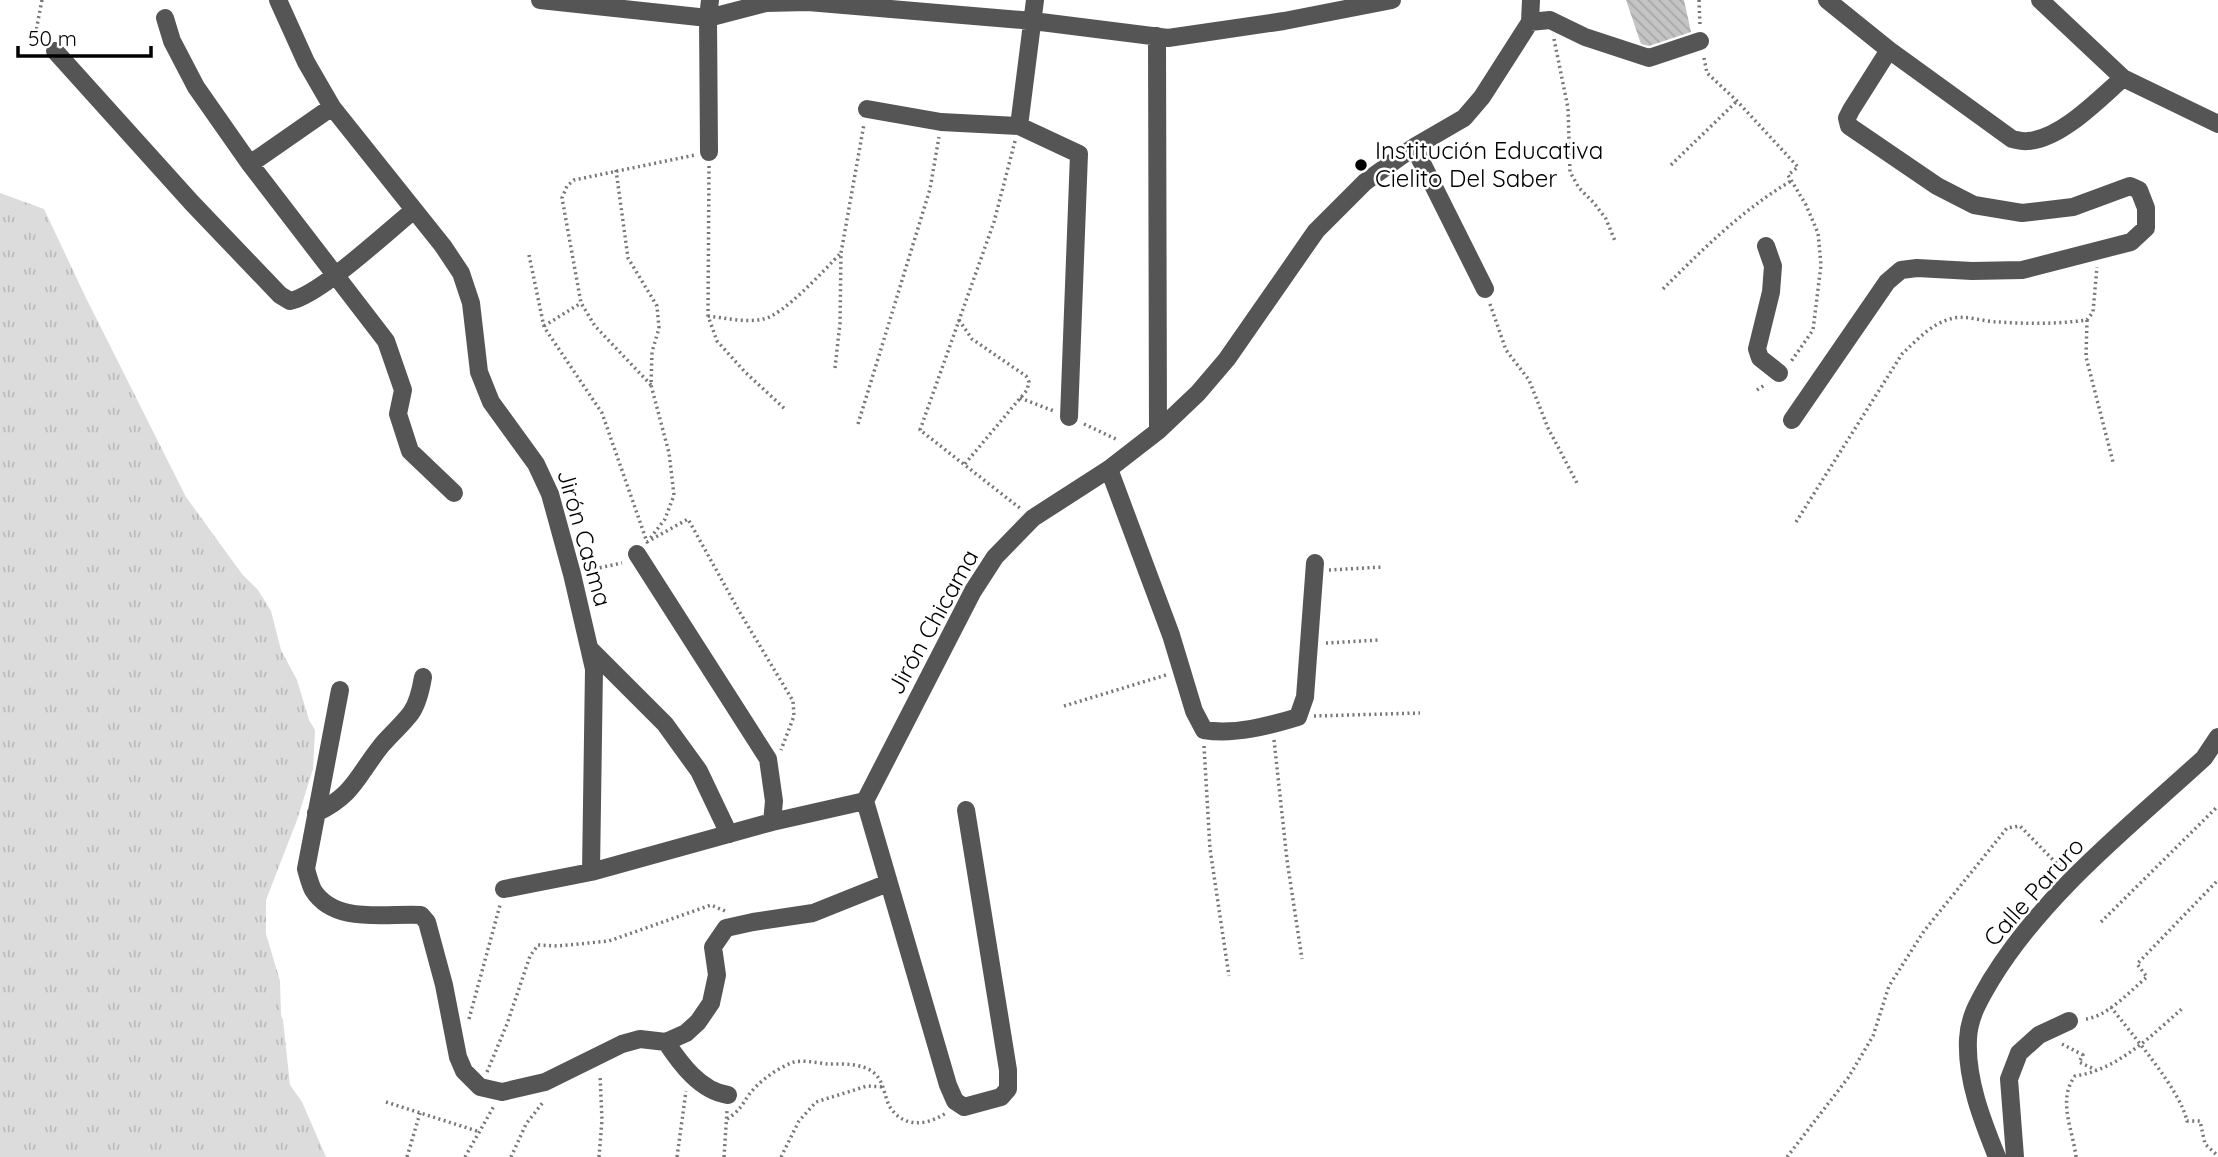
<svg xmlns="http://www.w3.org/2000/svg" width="2218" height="1157" font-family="Quicksand,sans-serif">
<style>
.grass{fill:url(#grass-tufts)}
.building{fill:url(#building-back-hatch)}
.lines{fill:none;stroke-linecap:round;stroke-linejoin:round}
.path{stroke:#777;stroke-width:3.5;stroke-dasharray:2 3.5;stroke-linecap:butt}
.minor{stroke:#555;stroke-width:18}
.poi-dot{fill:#000;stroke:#fff;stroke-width:2.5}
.labels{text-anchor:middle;stroke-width:5;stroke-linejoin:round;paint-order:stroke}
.poi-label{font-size:24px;fill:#000;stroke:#fff;text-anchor:start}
.street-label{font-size:24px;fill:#000;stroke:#fff}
</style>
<defs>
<pattern id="grass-tufts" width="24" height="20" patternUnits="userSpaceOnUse" patternTransform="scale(1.75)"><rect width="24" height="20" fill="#dcdcdc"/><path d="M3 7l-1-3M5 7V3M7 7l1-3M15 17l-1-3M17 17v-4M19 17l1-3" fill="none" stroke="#bbb"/></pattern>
<pattern id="building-back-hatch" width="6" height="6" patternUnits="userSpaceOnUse" patternTransform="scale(1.75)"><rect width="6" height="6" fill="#c4c4c4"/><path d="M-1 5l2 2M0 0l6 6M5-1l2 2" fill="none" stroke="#a7a7a7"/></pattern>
</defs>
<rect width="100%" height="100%" fill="#fff"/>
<!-- grass -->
<path class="grass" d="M0 193 44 209 86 298 186 497 242 574 258 590 271 611 281 650 297 680 309 720 315 730 313 769 297 820 266 900V934L280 981 281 1015 283 1020 290 1085 302 1102 326 1157H0Z"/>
<!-- building -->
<path class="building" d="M1626 0H1684L1691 32 1649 46 1641 44Z"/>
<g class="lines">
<!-- path -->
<path class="path" d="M42 0 36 31 43 40
M1699 0 1700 26
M1554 39 1568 108 1570 172 1579 188 1594 203 1606 219 1615 241
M1704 58 1707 73 1737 101 1798 167 1788 175 1806 205 1818 233 1821 265 1813 330 1790 363
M1015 141 994 222 920 430 1021 509
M1671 165 1737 101
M709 166 708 316 717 341 745 372 786 410
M616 170 628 258 657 306 659 328 652 352 651 385 669 453 674 495 665 519 649 540
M529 255 544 327 602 413 647 542 688 519 739 611 793 701 794 716 781 750
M1663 289C1703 249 1742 210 1791 181
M1490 304 1506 350 1529 380 1548 428 1577 483
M708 316C725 318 746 323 763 319 783 316 825 269 841 253
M959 320 972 339 1026 376 1029 382 1027 390 964 465
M2087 320 2086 357 2113 462
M544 326 581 303
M835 368 840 323 841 253 864 124
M651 385 595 326 581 303 562 198 567 186 574 180 695 155
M1757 390 1766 384
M1020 398 1054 411
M858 424 930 189 939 137
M1084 424 1118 440
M1796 522 1902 354C1916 341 1931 324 1950 319 1964 314 1984 322 1999 322 2028 324 2058 324 2087 320L2093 312 2097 267
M589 570 622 563
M1329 570 1383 567
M1326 643 1379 640
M1064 706 1166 675
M1314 716 1420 713
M1274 740 1287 860 1302 959
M1204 746 1210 849 1229 976
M2101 922 2218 806
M2111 1007C2132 1035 2180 1089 2187 1121H2200L2205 1144 2218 1156
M469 1019 500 905
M2086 1019C2108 1016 2130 991 2147 977L2137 964 2218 880
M2062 1044 2083 1055 2079 1062 2096 1070
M487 1072 507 1024 530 956 538 945 558 946 609 941 711 905 725 911
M386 1102 480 1132
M727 1119C740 1110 740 1108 748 1096 758 1082 775 1070 791 1063 801 1059 817 1063 828 1064 842 1064 857 1063 870 1070 885 1079 883 1095 890 1107 904 1129 928 1125 946 1113
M407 1157 420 1113
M465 1157 494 1106
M511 1157 526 1124 544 1101
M599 1157 602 1120 600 1075
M677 1157 686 1091
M724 1157 727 1111
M781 1157 799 1121 816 1102 867 1086 885 1087
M1787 1157 1848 1078 1873 1036 1889 986 1924 931 2007 828 2020 826 2061 868
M2076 1157C2073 1130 2057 1100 2075 1076 2118 1070 2153 1034 2184 1007"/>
<!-- minor -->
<path class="minor" d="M278 0 306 62 332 107 443 246 461 273 471 303 479 372 491 402 536 464 550 494 572 574 594 669 591 872
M540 0 708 18 766 3 808 2 1033 21 1168 38 1284 21 1392 0
M1827 0 1889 50 2012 139C2017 140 2023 142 2028 141 2061 139 2099 99 2123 78
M2040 0 2123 78 2218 124
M165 18 172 41 196 87 250 164 386 341 403 390 398 414 410 451 454 493
M1530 22 1550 20 1585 37 1649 58 1700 41
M1157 36 1158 431
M55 51 192 203 280 295 290 301C320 295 388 231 414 210
M867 109 941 122 1019 126 1079 154 1069 417
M1019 126 1035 0
M1414 147 1485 289
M709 152 708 18 710 0
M250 164 332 107
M1766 246 1773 266 1771 292 1757 349 1760 358 1779 373
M1792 420 1887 282 1901 270 1917 268 1972 271 2022 270 2131 242 2146 228V208L2139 190 2130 186 2073 207 2022 213 1974 205 1937 186 1849 126 1847 118 1851 110 1889 50
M1109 469 1171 635 1194 711 1204 730C1234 735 1269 726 1298 717L1305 697 1315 563
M637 554 768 759 774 801 772 822
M589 648 665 724 699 771 729 834
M340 690 306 869C308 876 310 884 313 890 335 925 386 913 421 915L427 922 444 985 458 1057 464 1071 480 1087 502 1092 545 1082 622 1044 640 1039 666 1042 686 1033 698 1022 711 1003 717 975 713 947 726 928 753 922 813 913 888 883
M865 801 948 1085 955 1101 964 1107 1001 1097 1008 1089V1070L966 810
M316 813C354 795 357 776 381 746 390 735 402 725 411 713 418 703 421 689 423 677
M504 889 591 872 772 822 865 801 973 591 995 557 1033 518 1109 469 1158 431 1198 393 1227 359 1316 231 1365 182 1414 147 1464 118 1482 97 1530 22 1531 0
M666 1042C680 1063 700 1091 728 1095
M1997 1157C1982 1120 1966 1079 1968 1039 1969 1016 1980 999 1991 980 2045 892 2129 827 2204 758L2218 737
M2015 1157 2009 1079 2019 1053 2039 1035 2069 1021"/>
</g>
<!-- markers -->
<circle class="poi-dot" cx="1361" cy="165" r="7"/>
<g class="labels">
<!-- poi labels -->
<g class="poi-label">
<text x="1375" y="159">Institución Educativa<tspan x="1375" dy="28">Cielito Del Saber</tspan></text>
</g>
<!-- street labels -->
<g class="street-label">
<text transform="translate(584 538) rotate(74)" y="8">Jirón Casma</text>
<text transform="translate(933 622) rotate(-61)" y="8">Jirón Chicama</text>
<text transform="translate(2034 892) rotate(-48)" y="8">Calle Paruro</text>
</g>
</g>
<!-- scale -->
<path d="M18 46v10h133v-10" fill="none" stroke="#000000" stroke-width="3.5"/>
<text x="28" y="46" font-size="21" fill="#000000" stroke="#ffffff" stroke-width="5" paint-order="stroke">50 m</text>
</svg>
